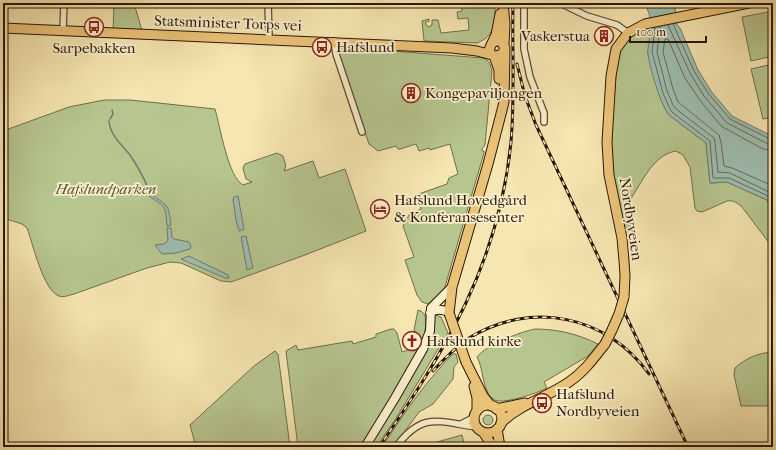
<svg xmlns="http://www.w3.org/2000/svg" width="776" height="450" font-family="'IM FELL French Canon',serif">
<style>
.green{fill:#b7c68f;stroke:#706e4a}
.water{fill:#9dbeb0;stroke:#6f7b6c}
.lines{fill:none;stroke-linecap:round;stroke-linejoin:round}
.shore{stroke:#646a5a;stroke-width:1}
.stream{stroke:#6f7b6c;stroke-width:1.5}
.minor-casing{stroke:#5d4a30;stroke-width:8}
.secondary-casing{stroke:#2a1605;stroke-width:10}
.primary-casing{stroke:#2a1605;stroke-width:11}
.trunk-casing{stroke:#2a1605;stroke-width:11}
.minor{stroke:#f9efcc;stroke-width:5.5}
.secondary{stroke:#f9efcc;stroke-width:8}
.primary{stroke:#ebc378;stroke-width:9}
.trunk{stroke:#ebc378;stroke-width:9}
.rail-casing{stroke:#2a1605;stroke-width:3}
.rail{stroke:#f9efcc;stroke-width:1.5;stroke-dasharray:4.5;stroke-linecap:butt}
.primary-bridge-casing{stroke:#2a1605;stroke-width:11;stroke-linecap:butt}
.trunk-bridge-casing{stroke:#2a1605;stroke-width:11;stroke-linecap:butt}
.primary-bridge{stroke:#ebc378;stroke-width:9}
.trunk-bridge{stroke:#ebc378;stroke-width:9}
.labels{text-anchor:middle;stroke-width:3.5;stroke-linejoin:round;paint-order:stroke}
.street-label{font-size:15px;fill:#2a1605;stroke:#f9efcc}
.poi-label{font-size:15px;fill:#2a1605;stroke:#f9efcc;text-anchor:start}
.park-label{font-size:15px;font-style:italic;fill:#5b5435;stroke:#f9efcc}
</style>
<rect width="100%" height="100%" fill="#f6e6b1"/>
<filter id="stains"><feTurbulence type="fractalNoise" baseFrequency=".005" numOctaves="4"/><feColorMatrix values="0 0 0 0 .2 0 0 0 0 .09 0 0 0 0 .02 0 0 0 .5 -.17"/></filter>
<radialGradient id="worn" r=".72"><stop offset=".6" stop-color="#630" stop-opacity="0"/><stop offset="1" stop-color="#630" stop-opacity=".3"/></radialGradient>
<!-- green -->
<path class="green" d="M114 3H134L143 34 113 33Z
M462 3H495C495 20 496 36 477 43L424 41 422 21 429 19V21L425 23 428 27 432 25V20H438L441 33 469 30 468 18 458 19 457 12 462 11Z
M773 11V56L751 61 742 17Z
M646 28H651L648 53 659 94 665 109 669 115 706 143 710 183 727 182 767 200 773 212V248L742 207C737 203 734 200 727 201L702 212 697 211 695 208 690 167 683 155 676 151C657 154 646 174 637 189 634 194 629 200 629 206 627 214 630 223 631 231L624 232 612 171 610 143 618 53 629 37Z
M340 47 483 58C489 60 491 65 492 71L485 145 482 149V151H484V153L444 290 428 304 422 302 417 295 405 260 414 257 403 226 409 215 421 209 416 195 447 184 449 178 458 174 450 144 430 150 429 148 419 151 416 144 400 149H398L396 146 378 151 369 144 338 53V49Z
M773 64V117L763 119 751 69Z
M104 100H130L215 109C220 126 228 177 243 185L252 182 246 179 243 168 245 164 277 153 283 156 286 166 284 171 313 161 319 178 345 169 366 231 305 255 231 282 221 281 181 263 170 262 147 268 74 294C69 295 64 298 59 296 43 290 33 244 27 228L22 224 3 218V177L7 174 3 164V131L69 107Z
M418 310 421 311 425 315 426 323 424 338 408 372 361 447H298L286 351 296 345 298 350 352 341 353 344 376 337V334L391 329H394L397 333 402 352 411 349 414 351 416 350 417 348 416 344H418L415 335 417 334 414 330Z
M430 313 441 317 448 333 395 420 376 447H365L423 349Z
M535 329C557 329 578 334 598 344L588 356 544 382 547 388C535 394 510 402 498 401 493 400 490 397 488 393 482 382 483 368 477 357 486 345 520 332 535 329Z
M275 351 278 354 290 447H196L190 425 254 366Z
M773 352V406H741L734 375 735 368C746 358 758 353 773 352Z
M453 354H456L458 362 454 367 453 379 433 404 419 412 405 431V434L396 447H382C404 414 424 383 453 354Z
M483 420a5 5 0 1 1 10 0a5 5 0 1 1-10 0Z
M462 435 465 447H439L437 442Z"/>
<!-- water -->
<path class="water" d="M644 3H680L675 6 677 25 680 28 698 70 711 91 732 116 770 135H773V212L767 200 727 182 710 183 706 143 669 115C660 103 650 69 648 54 647 50 649 45 649 41 651 25 653 18 644 3Z
M149 188 151 194C168 207 168 202 171 225L167 226C165 204 166 208 149 196L147 189Z
M238 196 244 229 239 231 236 220 233 199 234 197Z
M167 228H171L172 237 174 239 189 242 191 246 190 249 176 253 162 254 155 245 164 244 168 241Z
M246 236 253 268 247 270 241 237Z
M189 256 228 275 229 278H225L181 259Z"/>
<g class="lines">
<!-- shore -->
<path class="shore" d="M673 24 694 71 708 93 730 119 768 138 773 139
M668 25 690 73 704 96 727 123 766 143 773 144
M660 27 657 52 667 91 673 105 676 109 714 138 715 143 718 172 730 173 773 194
M655 28 652 52 663 93 669 107 672 112 710 141 713 178H729L768 196 773 203
M773 150 763 149 721 126 699 99 685 78 668 39H665L663 52 673 89 678 102 719 135 721 142 724 166 732 168 773 186"/>
<!-- stream -->
<path class="stream" d="M110 119 113 114 112 110
M109 121C110 135 122 145 130 155 136 164 144 178 148 188"/>
<!-- minor casing -->
<g class="minor-casing">
<path id="minor" d="M268 3 269 39
M524 3V49L530 77 544 113V122
M560 3 587 16 617 25 628 33
M63 30 64 3
M334 41 336 54 362 132
M461 424 469 420 475 416
M396 447C423 411 438 422 477 427"/>
</g>
<!-- secondary casing -->
<g class="secondary-casing">
<path id="secondary" d="M430 313C437 308 443 309 449 313
M365 447 395 398 423 349 430 331 431 308 452 287"/>
</g>
<!-- primary casing -->
<g class="primary-casing">
<path id="primary" d="M503 3 505 24 504 44
M493 41 496 35 500 14
M624 297 625 276 624 261 622 238 609 175 607 142 611 76 616 49 628 33 645 24 749 3
M612 330 619 314
M496 409 525 403
M501 423C520 404 548 397 569 382 584 372 594 358 605 344"/>
</g>
<!-- trunk casing -->
<g class="trunk-casing">
<path id="trunk" d="M3 28 452 48 477 51 496 56 502 54 505 48 502 43 498 40 492 43 489 50 491 54
M494 56 499 70V79
M449 313 452 287 488 164 502 110 504 102 505 51
M466 362 483 396 491 406
M474 386 477 398V411
M474 419a14 14 0 1 1 28 0a14 14 0 1 1-28 0Z
M497 429 500 447
M483 432 493 447"/>
</g>
<!-- minor -->
<use href="#minor" class="minor"/>
<!-- secondary -->
<use href="#secondary" class="secondary"/>
<!-- primary -->
<use href="#primary" class="primary"/>
<!-- trunk -->
<use href="#trunk" class="trunk"/>
<!-- rail casing -->
<g class="rail-casing">
<path id="rail" d="M517 64 525 96 536 125 688 447
M433 371C444 359 456 347 469 338 531 300 607 315 649 374
M379 447C446 350 499 263 511 142 515 96 512 49 513 3"/>
</g>
<!-- rail -->
<use href="#rail" class="rail"/>
<!-- primary-bridge casing -->
<g class="primary-bridge-casing">
<path id="primary-bridge" d="M619 314 624 297
M605 344 612 330"/>
</g>
<!-- trunk-bridge casing -->
<g class="trunk-bridge-casing">
<path id="trunk-bridge" d="M449 313 466 362"/>
</g>
<!-- primary-bridge -->
<use href="#primary-bridge" class="primary-bridge"/>
<!-- trunk-bridge -->
<use href="#trunk-bridge" class="trunk-bridge"/>
</g>
<!-- icons -->
<defs>
<g id="bus-ring" transform="scale(1)"><circle r="9.5" fill="#f9efcc" stroke="#8f2418" stroke-width="1.5"/><path d="M-5-6H5V4H4V6H2V4H-2V6H-4V4H-5ZM-3.5-4V0h7V-4ZM-3.5 1.2v1.5H-2V1.2ZM2 1.2v1.5H3.5V1.2Z" fill="#8f2418"/></g>
<g id="building-ring" transform="scale(1)"><circle r="9.5" fill="#f9efcc" stroke="#8f2418" stroke-width="1.5"/><path d="M-4-6H4V6H1V3H-1V6H-4ZM-2.5-4.3h1.7v1.8h-1.7ZM.8-4.3h1.7v1.8H.8ZM-2.5-1h1.7V.8h-1.7ZM.8-1h1.7V.8H.8Z" fill="#8f2418"/></g>
<g id="hotel-ring" transform="scale(1)"><circle r="9.5" fill="#f9efcc" stroke="#8f2418" stroke-width="1.5"/><path d="M-6-4.5h1.5V1H6V5H4.5V3h-9V5H-6ZM-4 0a1.8 1.8 0 1 1 3.6 0ZM.5 0V-2.5h3Q6-2.5 6 0Z" fill="#8f2418"/></g>
<g id="church-ring" transform="scale(1)"><circle r="9.5" fill="#f9efcc" stroke="#8f2418" stroke-width="1.5"/><path d="M-1.2-6h2.4v3.5h3.3v2.4h-3.3V6h-2.4V-.1h-3.3v-2.4h3.3Z" fill="#8f2418"/></g>
</defs>
<g fill-rule="evenodd">
<use href="#bus-ring" x="94" y="27"/>
<use href="#building-ring" x="604" y="36"/>
<use href="#bus-ring" x="322" y="47"/>
<use href="#building-ring" x="411" y="93"/>
<use href="#hotel-ring" x="380" y="209"/>
<use href="#church-ring" x="412" y="341"/>
<use href="#bus-ring" x="542" y="403"/>
</g>
<g class="labels">
<!-- street labels -->
<g class="street-label">
<text transform="translate(228 23) rotate(2)" y="5">Statsminister Torps vei</text>
<text transform="translate(631 219) rotate(81)" y="5">Nordbyveien</text>
</g>
<!-- poi labels -->
<g class="poi-label">
<text x="590" y="41" text-anchor="end">Vaskerstua</text>
<text x="336" y="52">Hafslund</text>
<text x="94" y="53" text-anchor="middle">Sarpebakken</text>
<text x="425" y="98">Kongepaviljongen</text>
<text x="394" y="205">Hafslund Hovedgård<tspan x="394" dy="17">&amp; Konferansesenter</tspan></text>
<text x="426" y="346">Hafslund kirke</text>
<text x="556" y="399">Hafslund<tspan x="556" dy="17">Nordbyveien</tspan></text>
</g>
<!-- park labels -->
<g class="park-label">
<text x="106" y="194">Hafslundparken</text>
</g>
</g>
<!-- margin -->
<rect width="776" height="450" fill="none" stroke="#f6e6b1" stroke-width="16"/>
<rect x="4" y="4" width="768" height="442" fill="none" stroke="#2a1605" stroke-width="2"/>
<rect x="8" y="8" width="760" height="434" fill="none" stroke="#2a1605"/>
<!-- scale -->
<path d="M630 36v6h76v-6" fill="none" stroke="#2a1605" stroke-width="2"/>
<text x="636" y="36" font-size="12" fill="#2a1605" stroke="#f9efcc" stroke-width="3" paint-order="stroke">100 m</text>
<rect width="100%" height="100%" filter="url(#stains)"/>
<rect width="100%" height="100%" fill="url(#worn)"/>
</svg>
